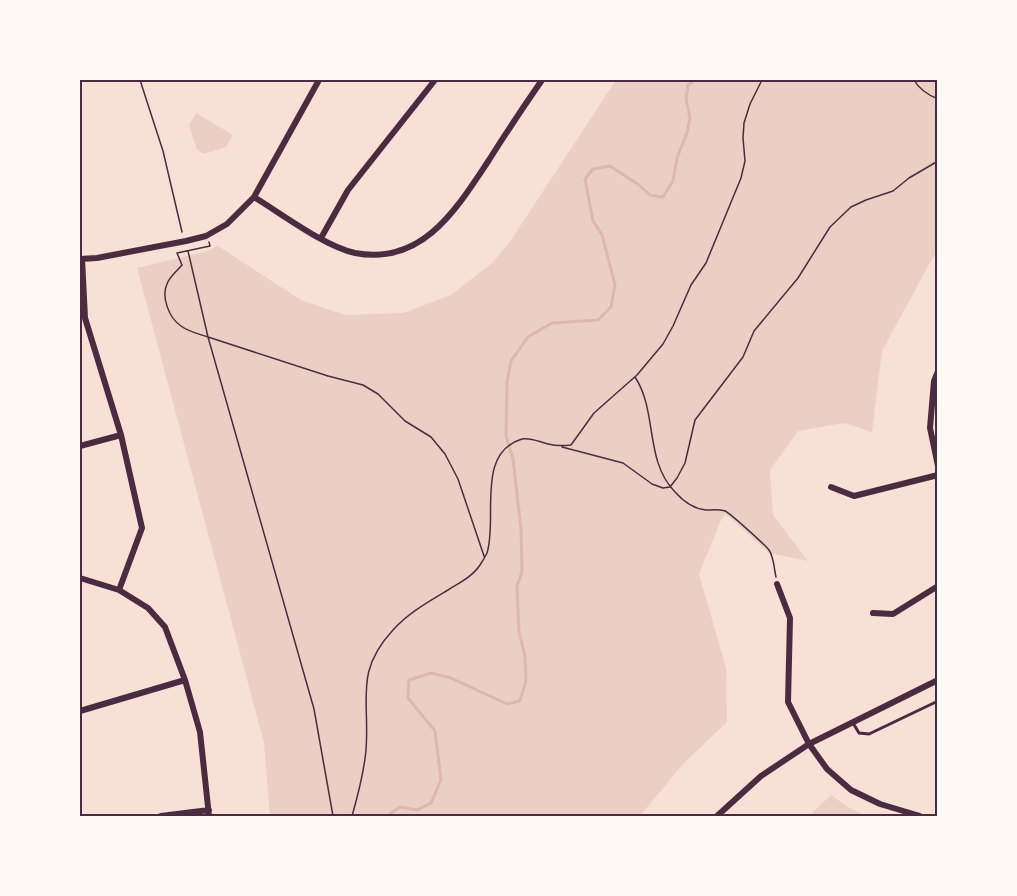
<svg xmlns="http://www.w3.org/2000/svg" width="1017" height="896" font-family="'PT Serif',serif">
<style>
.green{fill:#ebcfc5}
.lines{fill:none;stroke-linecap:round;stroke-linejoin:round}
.stream{stroke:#dcb8b0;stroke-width:3}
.path{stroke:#4a2c40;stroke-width:1.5}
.service{stroke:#4a2c40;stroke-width:3}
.minor{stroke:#4a2c40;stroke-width:6}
.neatline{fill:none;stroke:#4a2c40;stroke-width:2}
</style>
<rect width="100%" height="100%" fill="#f7e1d7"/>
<!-- green -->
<path class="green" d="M616 80H937V253L932 259 882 351 872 432 844 423 798 431 770 470 773 515 808 561 769 553 726 514 722 518 699 574 726 668 727 722 683 764 640 816H270L264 743 137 268 204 252 218 246 301 300 345 315 403 313 451 295 492 263 509 243Z
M196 113 233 135 226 147 204 154 197 150 189 125Z
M831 795 849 808 867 816H809Z"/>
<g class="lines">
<!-- stream -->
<path class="stream" d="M391 816V813L400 807 417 810 431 803 441 780 435 731 408 698 409 680 431 673 451 678 507 704 520 701 526 680 525 656 519 632 517 586 522 572 521 529 513 459 506 436 507 382 511 361 528 337 552 323 598 320 611 307 615 285 602 235 593 221 585 179 593 169 610 166 639 185 650 195 663 197 673 181 677 158 687 133 690 118 686 99 688 85 695 80"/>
<!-- path -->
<path class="path" d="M140 80 163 151 182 232
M914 80C919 89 928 95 938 99
M188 251 208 337 328 376 363 385 378 394 405 421 431 437 445 454 458 479 484 556
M177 253 182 265C177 271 169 277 167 284 161 297 169 318 181 326 189 332 199 334 208 337L314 709 333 816
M177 253 210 246 209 242
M635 377C658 412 644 460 675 492 683 501 694 509 706 510 712 510 719 509 725 511 730 513 765 545 769 550 774 557 774 569 776 577
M562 447 623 463 652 484 663 488 670 487 677 478 685 463 695 420 743 357 754 331 798 278 830 227 851 207 866 200 893 191 909 178 938 161
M352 816C358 795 364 772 366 750 370 700 354 672 393 630 408 613 428 602 448 590 459 583 473 576 480 565 482 562 485 557 487 553 498 519 475 453 522 439 531 437 539 442 548 444 556 446 563 446 571 445L594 413 637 375 663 344 673 326 691 285 706 263 741 178 745 161 743 138 744 123 750 104 762 80"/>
<!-- service -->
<path class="service" d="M853 723 859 733 869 734 938 701"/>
<!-- minor -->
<path class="minor" d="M254 197C282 214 324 246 355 253 423 266 457 208 489 160 506 133 524 106 542 80
M321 238 348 190 435 80
M80 259 97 258 186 241 206 236 227 224 254 197 319 80
M82 259 85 318 121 435 142 528 119 590
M938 371 934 381 930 428 938 466
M80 446 121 435
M831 487 854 496 938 475
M80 578 119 590 148 608 165 627 185 680 200 732 209 816
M777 584 790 618 788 702 809 744 827 769 851 790 880 804 920 816
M873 613 893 614 938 586
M80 711 185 680
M161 816 209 810
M717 816 761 776 809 744 938 680"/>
</g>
<!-- border -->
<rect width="1017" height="896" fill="none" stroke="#fffaf5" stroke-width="162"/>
<rect x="81" y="81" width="855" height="734" class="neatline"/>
</svg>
